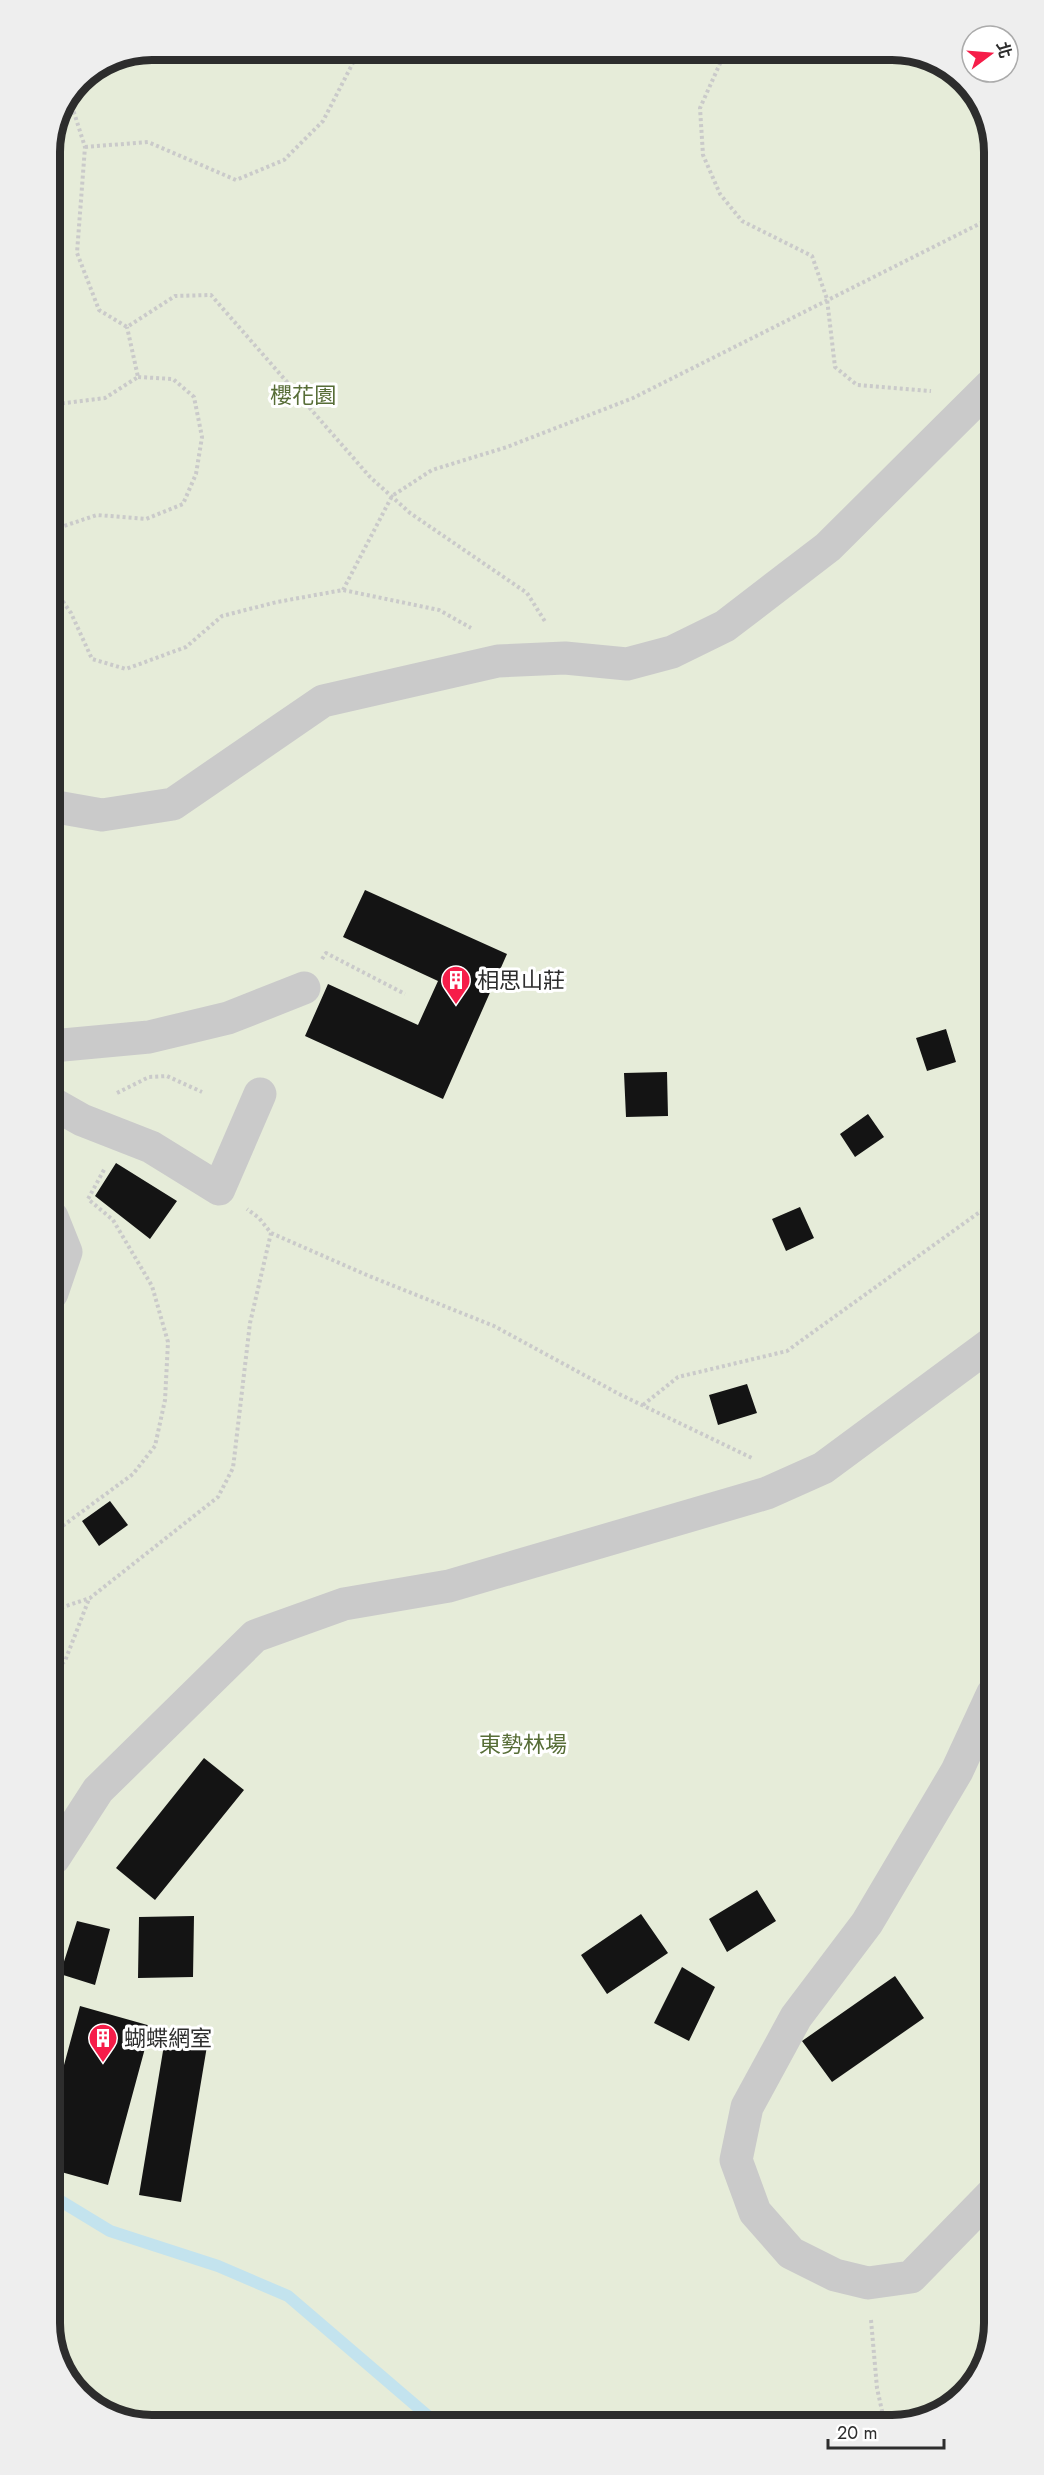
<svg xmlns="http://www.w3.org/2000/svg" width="1044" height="2475" font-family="Jost,'Noto Sans TC',sans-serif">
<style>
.green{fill:#e6ecd9}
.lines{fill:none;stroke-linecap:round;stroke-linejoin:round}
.stream{stroke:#c3e3ee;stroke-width:12}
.building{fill:#141414}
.path{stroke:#cacaca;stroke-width:4;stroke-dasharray:3 3;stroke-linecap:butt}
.minor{stroke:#cacaca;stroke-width:33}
.labels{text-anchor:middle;stroke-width:6;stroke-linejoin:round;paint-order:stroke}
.park-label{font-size:22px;fill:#576d37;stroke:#fff}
.poi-label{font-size:22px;fill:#2d2d2d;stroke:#fff;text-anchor:start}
.rim{fill:none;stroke:#2d2d2d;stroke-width:8}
</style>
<rect width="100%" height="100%" fill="#fff"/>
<!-- green -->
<path class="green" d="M899 50 955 71 989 120 994 2323 973 2385 924 2420 145 2425 89 2404 55 2355 50 146 80 79 113 57Z"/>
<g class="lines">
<!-- stream -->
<path class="stream" d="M54 2197 110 2231 218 2266 288 2296 435 2422"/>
</g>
<!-- building -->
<path class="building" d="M365 890 507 954 443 1099 305 1036 328 984 418 1025 438 981 343 937Z
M946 1029 956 1062 927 1071 916 1038Z
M667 1072 668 1116 626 1117 624 1073Z
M868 1114 884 1137 855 1157 840 1134Z
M116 1163 177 1201 150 1239 95 1196Z
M800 1207 814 1238 786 1251 772 1219Z
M747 1384 757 1413 718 1425 709 1395Z
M110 1501 128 1525 99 1546 82 1521Z
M204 1758 244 1790 155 1900 116 1868Z
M757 1890 776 1921 727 1952 709 1919Z
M641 1914 668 1953 607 1994 581 1955Z
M194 1916 193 1977 138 1978 139 1917Z
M77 1921 110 1929 95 1985 60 1974Z
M682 1967 715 1987 689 2041 654 2023Z
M895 1976 924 2018 832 2082 802 2041Z
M80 2006 151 2026 108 2185 54 2170V2102Z
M166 2033 208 2040 181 2202 139 2195Z"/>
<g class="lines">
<!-- path -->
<path class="path" d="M720 51 722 59 700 108 703 155 720 194 742 221 812 256 827 299 835 367 857 385 931 391
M70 100 85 147 77 253 99 310 127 327 175 296 211 295 370 477 410 513 527 593 546 623
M85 147 148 142 236 180 284 160 323 121 357 55
M50 405 105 398 138 377 127 327
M51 589H54L71 613 92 659 126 669 186 647 222 616 277 602 343 590 439 610 471 628
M54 589 61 527 97 515 146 519 183 504 196 474 202 437 194 397 173 379 138 377
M343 590 392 496 432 470 507 447 633 398 989 219
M322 959 326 953 405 994
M117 1093 149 1077 167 1076 202 1092
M271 1233 369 1276 494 1326 619 1394 754 1459
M643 1405 678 1377 787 1351 992 1203
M53 1533 133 1474 155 1446 165 1400 168 1342 152 1286 113 1220 88 1199 105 1168
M53 1617 63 1607 90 1598 218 1497 233 1468 250 1323 271 1233 259 1218 247 1209
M53 1672 65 1661 89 1599
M871 2320 877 2388 884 2420"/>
<!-- minor -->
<path class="minor" d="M51 806 102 815 173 804 323 701 498 661 565 658 627 664 672 652 725 626 828 547 990 386
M52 1046 149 1037 228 1018 304 988
M52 1103 82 1120 151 1147 219 1189 260 1094
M52 1217 66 1252 52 1293
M993 1693 957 1771 867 1923 796 2017 747 2107 736 2160 755 2212 791 2253 835 2275 868 2283 911 2277 994 2192
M54 1858 98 1790 255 1636 344 1604 449 1586 767 1493 823 1468 992 1343"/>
</g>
<!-- icons -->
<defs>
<g id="building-pin" transform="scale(1.5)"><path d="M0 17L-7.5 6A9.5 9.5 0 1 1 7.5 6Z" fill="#f61d49" stroke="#fff"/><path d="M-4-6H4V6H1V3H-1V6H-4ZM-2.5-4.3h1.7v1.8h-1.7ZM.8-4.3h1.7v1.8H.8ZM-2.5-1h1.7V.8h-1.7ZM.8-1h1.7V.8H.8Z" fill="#fff"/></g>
</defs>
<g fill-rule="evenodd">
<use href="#building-pin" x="456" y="980"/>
<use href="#building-pin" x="103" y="2038"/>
</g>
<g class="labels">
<!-- park labels -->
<g class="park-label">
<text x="303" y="403">櫻花園</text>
<text x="523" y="1752">東勢林場</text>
</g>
<!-- poi labels -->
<g class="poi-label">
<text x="477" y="988">相思山莊</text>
<text x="124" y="2046">蝴蝶網室</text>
</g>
</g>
<!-- crop -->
<path d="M0 0H1044V2475H0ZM152 60H892A92 92 0 0 1 984 152V2323A92 92 0 0 1 892 2415H152A92 92 0 0 1 60 2323V152A92 92 0 0 1 152 60Z" fill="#eee" fill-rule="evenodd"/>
<path class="rim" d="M152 60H892A92 92 0 0 1 984 152V2323A92 92 0 0 1 892 2415H152A92 92 0 0 1 60 2323V152A92 92 0 0 1 152 60Z"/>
<!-- north arrow -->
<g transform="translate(990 54) rotate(74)"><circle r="28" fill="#ffffff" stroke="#ababab" stroke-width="1.5"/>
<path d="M0-4.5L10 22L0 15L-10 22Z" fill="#f61d49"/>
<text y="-9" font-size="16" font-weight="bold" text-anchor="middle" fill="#2d2d2d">北</text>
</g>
<!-- scale -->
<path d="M828 2439v9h116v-9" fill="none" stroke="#2d2d2d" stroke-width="3"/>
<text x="837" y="2439" font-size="18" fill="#2d2d2d" stroke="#ffffff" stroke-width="4.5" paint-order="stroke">20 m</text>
</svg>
